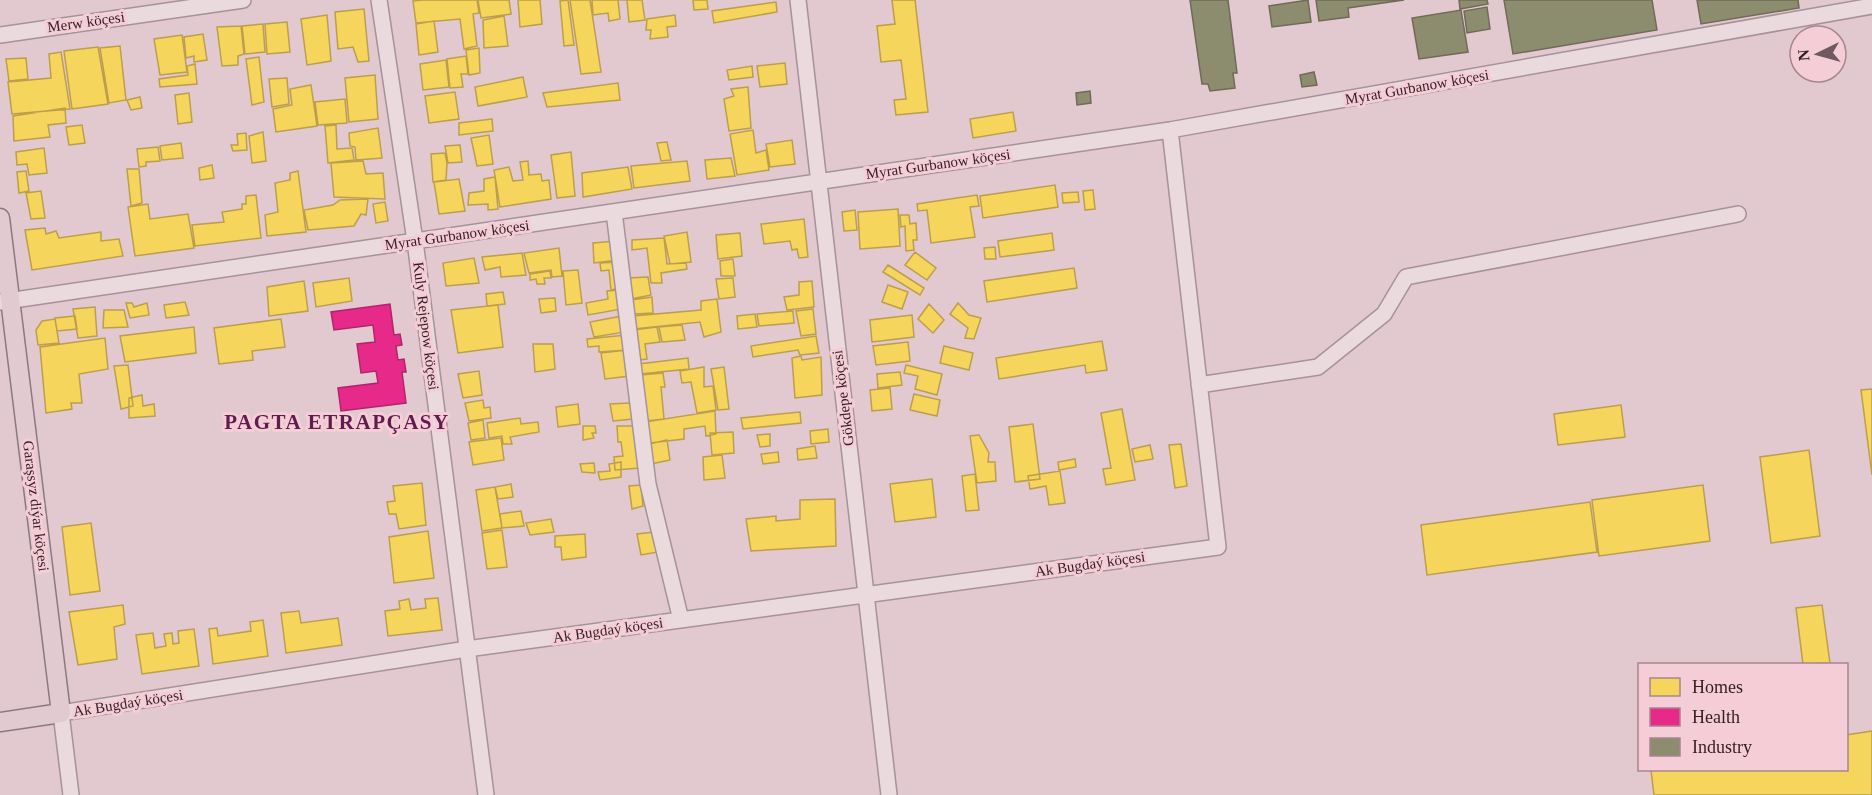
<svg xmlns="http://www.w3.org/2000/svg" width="1872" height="795" font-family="Georgia,serif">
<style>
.homes{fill:#f6d55c;stroke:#bc9e4c;stroke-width:1.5}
.health{fill:#e7298a;stroke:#b1256c;stroke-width:1.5}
.industry{fill:#8c8c6e;stroke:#716a58;stroke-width:1.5}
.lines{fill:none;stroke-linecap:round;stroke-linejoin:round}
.minor-casing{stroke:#a69299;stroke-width:18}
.major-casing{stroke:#8c797f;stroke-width:21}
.minor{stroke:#eadadd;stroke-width:15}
.major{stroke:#e1cbd1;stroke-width:18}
.labels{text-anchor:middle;stroke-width:6;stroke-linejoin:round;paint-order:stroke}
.street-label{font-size:15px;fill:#331c26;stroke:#f4cdd6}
.district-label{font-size:21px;font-weight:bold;letter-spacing:1.5px;fill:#5f1c4d;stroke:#f4cdd6}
</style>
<rect width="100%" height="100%" fill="#e2c8cf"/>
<!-- homes -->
<path class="homes" d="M423 0H477L479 13 473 14 477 46 464 49 460 19 416 23 413 1Z
M478 0H509L511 14 481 18Z
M518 0H540L542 24 520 27Z
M568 0 574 45 564 46 560 1Z
M570 0H590L601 72 581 74Z
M592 0H618L620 19 609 21 608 13 593 15Z
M619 0H642L645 20 629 22 627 0Z
M693 0H707L708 9 694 10Z
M892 0H915L928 112 896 115 894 100 906 99 901 60 881 62 877 26 895 24Z
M776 2 777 12 714 23 712 11Z
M364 9 369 61 358 62 353 47 338 49 335 12Z
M327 15 331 61 307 65 301 19Z
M675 15 676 26 667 27 668 37 650 39 651 30H646L647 19Z
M504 16 508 46 484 48 483 20Z
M434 21 438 52 419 55 416 24Z
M287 22 290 52 267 54 265 24Z
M263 24 265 52 245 54 242 26Z
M241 26 244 54 238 56V65L222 66 217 27Z
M203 34 207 60 194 62V56L186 58 184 37Z
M182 35 187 72 160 75 154 39Z
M120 46 126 100 109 103 100 48Z
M98 47 108 104 72 109 64 51Z
M479 48 480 73 469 75 466 50Z
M61 52 70 109 12 114 8 82 51 78 49 54Z
M466 56 468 74H461L463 87 450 88 447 59Z
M259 57 264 102 252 105 246 59Z
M26 58 28 79 9 81 6 59Z
M446 60 449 87 423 90 420 64Z
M785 63 787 84 760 87 757 66Z
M195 64 197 84 160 87 159 79 188 75 187 66Z
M752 66 753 77 729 80 727 70Z
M375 75 378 119 349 122 345 78Z
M523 77 527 97 478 106 475 87Z
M287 78 289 104 272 107 269 79Z
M618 83 620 100 547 107 543 93Z
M311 85 317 126 276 132 273 109 292 105 290 89Z
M748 87 751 128 729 131 724 99 734 96 731 89Z
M455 92 459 119 429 123 425 96Z
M189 93 192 122 178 124 175 95Z
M140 97 142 108 131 110 127 100Z
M345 99 347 123 318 125 315 102Z
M65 108 66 123 48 125 50 137 14 141 13 116Z
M1013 112 1016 131 973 138 970 119Z
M492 119 493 131 459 135V123Z
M82 125 85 143 69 145 66 127Z
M336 125 337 149 352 148 354 160 328 163 325 126Z
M378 128 382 158 356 160 355 147 350 146 349 133Z
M753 130 756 153 766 150 769 170 737 175 730 134Z
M263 132 266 161 252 163 249 136Z
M246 133 247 150 233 151 231 145H238L237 134Z
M489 135 493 164 477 166 471 138Z
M792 140 795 164 770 167 766 144Z
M667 142 671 160 661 161 657 143Z
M181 143 183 158 162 160 160 146Z
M460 145 462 162 448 163 445 146Z
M158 147 160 161 146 162V166L139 167 137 149Z
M44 148 47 173 29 175 27 164 17 165 16 152Z
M571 152 575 196 557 198 551 155Z
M445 153 447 163 446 180 433 182 431 154Z
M731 158 735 176 707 179 705 160Z
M363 161 366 174 383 173 385 199 334 197 331 163Z
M528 161 529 175 541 174 542 181 549 180 551 199 500 207 494 170 509 167 513 181 523 180 520 162Z
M687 161 690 181 634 188 631 166Z
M212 165 214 178 200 180 199 168Z
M628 167 632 189 583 197 582 173Z
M127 169H139L142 203 131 206Z
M26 171 29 191 19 193 17 172Z
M298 171 306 232 267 236 265 215 278 212 275 183 290 180V173Z
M495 177 498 209 488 210V204L468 205 469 193 484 191V179Z
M459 179 465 211 439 214 434 182Z
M1055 185 1058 207 983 218 980 196Z
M1093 190 1095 209 1085 210 1083 191Z
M41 191 45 218 31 219 26 193Z
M1078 192 1079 202 1063 203 1062 193Z
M256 195 261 238 195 246 192 225 224 222 222 212 242 209V204H246V196Z
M977 195 979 206 970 207 975 237 931 243 927 210 918 211 917 204Z
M368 199 366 215 361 214 354 226 308 230 304 210 333 205 340 200Z
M385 202 388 221 376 223 373 204Z
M148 204 150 219 188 214 194 248 135 256 128 207Z
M898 209 900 246 860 249 858 212Z
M855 210 857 230 844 231 842 212Z
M900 215H909L910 224 916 223 917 240H913L914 250 906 251 905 226 901 227Z
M804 219 808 257 799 258 797 249 792 250 790 241 764 244 761 224Z
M45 228 46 234 56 231 59 238 101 232V241L119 239 123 256 32 270 25 230Z
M687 232 691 262 670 264 664 236Z
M740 233 742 256 718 259 716 235Z
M1052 233 1054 250 1000 257 998 241Z
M664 238 667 264 686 263 687 269 661 273 662 283H651L647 248 632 250V240Z
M616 241 618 260 594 263 593 243Z
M995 247 996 259H985L984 248Z
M559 248 562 276 552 277 551 270 529 273 524 253Z
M915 252 936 268 927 280 905 265Z
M522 253 526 275 501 277 500 267 485 270 482 257Z
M474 258 479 283 446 286 443 263Z
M733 259 735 276H721L720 261Z
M618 262 620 288 611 290 609 270 601 271 600 263Z
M888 265 924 288 920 295 883 272Z
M1074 268 1077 288 987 302 984 281Z
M578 270 582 303 566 305 563 271Z
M550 271 551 278H544L545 284H537L536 279 530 280V274Z
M648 277 651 295 631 299 628 278Z
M349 278 352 301 316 307 313 283Z
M733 278 735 297 719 299 716 279Z
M304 281 308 311 269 316 267 287Z
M812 281 814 307 787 310 784 297 799 295V282Z
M888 285 908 292 902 309 882 302Z
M620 290 622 309 588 315 586 303 608 299 607 291Z
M503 292 505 304 487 306 486 294Z
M652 297 653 313 634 314 631 300Z
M555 298 556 311 541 313 539 299Z
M717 299 721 332 704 337 700 322 634 329 633 316 701 310V301Z
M185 302 189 315 166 318 164 305Z
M126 303H132L134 307 147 303 149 315 130 318Z
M958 303 969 315 981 318 974 339 965 338 968 328 950 314Z
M929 304 944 320 933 333 918 319Z
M498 305 503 347 458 353 451 310Z
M95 307 97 336 78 338 73 309Z
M813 309 816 334 801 336 796 311Z
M104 310H124L128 327 103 328Z
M793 311 794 323 759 326 757 314Z
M755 314 757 327 738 329 737 316Z
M912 315 914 337 872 342 870 320Z
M75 316 77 329 57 331 55 318Z
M622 316 625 332 594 337 590 322Z
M55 319 59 343 38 345 36 330 42 321Z
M281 319 285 347 252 351 253 360 219 364 214 328Z
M682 325 685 340 662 342 659 327Z
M194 327 196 353 125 362 120 336Z
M657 327 660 342 645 344 647 359 639 360 633 330Z
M626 335 628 350 599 352V346L588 347 587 339Z
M816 336 819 353 800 355 798 350 753 357 751 346Z
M105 338 108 369 79 374 82 403H71L72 409 46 413 40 347Z
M1102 341 1107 370 1086 373 1085 365 999 379 996 358Z
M908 342 910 361 876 365 873 346Z
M533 344H553L555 369 535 372Z
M944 346 973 353 969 370 940 363Z
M627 350 630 376 605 379 601 353Z
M801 356 802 360 821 357 822 395 795 398 792 358Z
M688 358 689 369 640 374 639 364Z
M128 365 133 406 121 409 114 366Z
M906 365 942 374 937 395 915 389 918 376 904 373Z
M704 367V387L713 386 716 410 697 413 691 382 682 383 680 371Z
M724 367 729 409 718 410 711 369Z
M479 371 482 395 463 398 458 374Z
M900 372 902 385 878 388 877 374Z
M663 373 665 387H661L664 419 645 421 640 375Z
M890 388 892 409 872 411 870 390Z
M1872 389V475L1861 390Z
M914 394 940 400 937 416 910 410Z
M142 395 143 406 154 404 155 416 129 418V398Z
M483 400 484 408 490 407 491 418 469 421 465 403Z
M630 403 633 419 613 421 610 404Z
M578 404 580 424 558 427 556 407Z
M1621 405 1625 437 1558 445 1554 414Z
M1122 409 1135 480 1106 485 1103 469 1111 468 1101 413Z
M715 411 716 434 706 436 705 426 684 429V439L650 443 645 422Z
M800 412 801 423 743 429 741 418Z
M520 418 521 424 538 422 539 432 510 437 512 444H503L502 436 489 438 487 423Z
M483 420 485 438 471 440 468 423Z
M1033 424 1040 479 1015 482 1009 427Z
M583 426H595L596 433H592L594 438 583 440Z
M617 426H635L640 468 615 470 614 457 623 456 621 442H618Z
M828 429 829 442 811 444 810 431Z
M733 432 734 453 712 455 710 433Z
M770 434V446L760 447 757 435Z
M979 435 989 453 988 462H995L996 481 977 483 970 436Z
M501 438 504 460 473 465 469 442Z
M667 440 670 460 651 464 649 444Z
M1181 444 1187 486 1175 488 1169 445Z
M1150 445 1153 459 1135 462 1132 449Z
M815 446 817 458 798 460 797 449Z
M1809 450 1820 536 1771 543 1760 457Z
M778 452 779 462 763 464 761 454Z
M722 455 725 478 704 480 703 457Z
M1075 459 1076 467 1059 470 1058 462Z
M621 462V477L600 480 598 472 610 471 609 464Z
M594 463 595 473 582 472 580 464Z
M1060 471 1065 503 1049 505 1046 486 1030 489 1028 476Z
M975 474 979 510 966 511 962 476Z
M932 479 936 517 895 522 890 484Z
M422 483 426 525 399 529 396 514H389L387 502 395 501 393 486Z
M511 484 513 497 498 499 495 487Z
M641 485 643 506 632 509 629 486Z
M1703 485 1710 541 1599 556 1592 500Z
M495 487 502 528 482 531 476 490Z
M835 499 836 546 751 551 746 519 776 516V521L800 519V500Z
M1590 502 1597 552 1427 575 1421 525Z
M521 511 524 526 502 528 500 514Z
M551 519 554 532 530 535 526 523Z
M91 523 100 591 70 595 62 527Z
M502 530 507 567 487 569 482 533Z
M428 531 434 578 394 583 389 537Z
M654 532 658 552 641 555 637 534Z
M585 534 586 557 562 560 561 547H555V536Z
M438 598 442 630 388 636 385 611 400 609 399 601 409 599 411 610 426 608 425 599Z
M123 605 125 624 114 627 117 659 78 665 69 612Z
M1822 605 1830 663 1803 664 1796 608Z
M299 611 301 623 338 618 342 645 286 653 281 613Z
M263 620 268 656 213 664 209 629 217 628 218 636 251 631 250 622Z
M194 629 199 666 142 674 136 635 153 633 155 648 166 646 164 634 172 633 173 644 179 643 178 631Z
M1872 731V795H1654L1651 770H1846V735Z"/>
<!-- health -->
<path class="health" d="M390 304 394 335 400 334 402 345 396 346 398 360 404 359 406 372H402L406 403 341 411 338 388 378 383 376 371 361 373 357 344 375 342 373 325 334 330 331 312Z"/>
<!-- industry -->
<path class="industry" d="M1190 0H1228L1237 73H1233L1235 88 1210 91 1208 84H1202Z
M1308 0 1311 22 1272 27 1269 6Z
M1316 0H1404L1348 8 1349 17 1319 21Z
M1459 0H1487L1488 4 1460 9Z
M1504 0H1652L1657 30 1513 54Z
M1697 0H1798L1799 8 1701 24Z
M1487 7 1490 29 1467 33 1464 11Z
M1461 10 1468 52 1419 59 1412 18Z
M1314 72 1317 85 1302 87 1300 75Z
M1090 91 1091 103 1077 105 1076 93Z"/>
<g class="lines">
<!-- minor casing -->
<g class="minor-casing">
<path id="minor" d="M379 0 415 241 486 795
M798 0 889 795
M0 35 243 0
M614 212 648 484 681 620
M0 302 1170 130 1872 6
M1199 385 1318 367 1384 314 1406 277 1738 214
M71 795 61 713 467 649 1218 547 1170 130"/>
</g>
<!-- major casing -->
<g class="major-casing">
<path id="major" d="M0 218 61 713 0 722"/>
</g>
<!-- minor -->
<use href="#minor" class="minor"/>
<!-- major -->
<use href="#major" class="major"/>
</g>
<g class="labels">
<!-- street labels -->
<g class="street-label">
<text transform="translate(86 22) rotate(-8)" y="5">Merw köçesi</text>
<text transform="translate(1417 87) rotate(-10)" y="5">Myrat Gurbanow köçesi</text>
<text transform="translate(938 164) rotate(-8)" y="5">Myrat Gurbanow köçesi</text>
<text transform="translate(457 235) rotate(-8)" y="5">Myrat Gurbanow köçesi</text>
<text transform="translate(426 326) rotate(83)" y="5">Kuly Rejepow köçesi</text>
<text transform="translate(843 398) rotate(-97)" y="5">Gökdepe köçesi</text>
<text transform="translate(36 506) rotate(83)" y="5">Garaşsyz diýar köçesi</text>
<text transform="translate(1090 564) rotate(-8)" y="5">Ak Bugdaý köçesi</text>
<text transform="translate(608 630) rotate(-8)" y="5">Ak Bugdaý köçesi</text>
<text transform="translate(128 703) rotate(-9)" y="5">Ak Bugdaý köçesi</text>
</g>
<!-- district labels -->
<g class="district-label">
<text x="337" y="429">PAGTA ETRAPÇASY</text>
</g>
</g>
<!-- legend -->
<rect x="1638" y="663" width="210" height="108" fill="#f4cdd6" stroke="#a78690" stroke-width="1.5"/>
<rect x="1650" y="678" width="30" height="18" fill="#f6d55c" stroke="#a78690" stroke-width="1.5"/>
<text x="1692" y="693" font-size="18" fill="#331c26">Homes</text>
<rect x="1650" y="708" width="30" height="18" fill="#e7298a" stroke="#a78690" stroke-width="1.5"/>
<text x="1692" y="723" font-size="18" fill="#331c26">Health</text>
<rect x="1650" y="738" width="30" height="18" fill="#8c8c6e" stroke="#a78690" stroke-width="1.5"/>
<text x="1692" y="753" font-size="18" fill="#331c26">Industry</text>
<!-- north arrow -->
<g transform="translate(1818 54) rotate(265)"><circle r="28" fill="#f4cdd6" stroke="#a78690" stroke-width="1.5"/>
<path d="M0-4.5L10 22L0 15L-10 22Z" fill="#705861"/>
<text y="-9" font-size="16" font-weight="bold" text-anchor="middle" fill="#331c26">N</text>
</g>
</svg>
